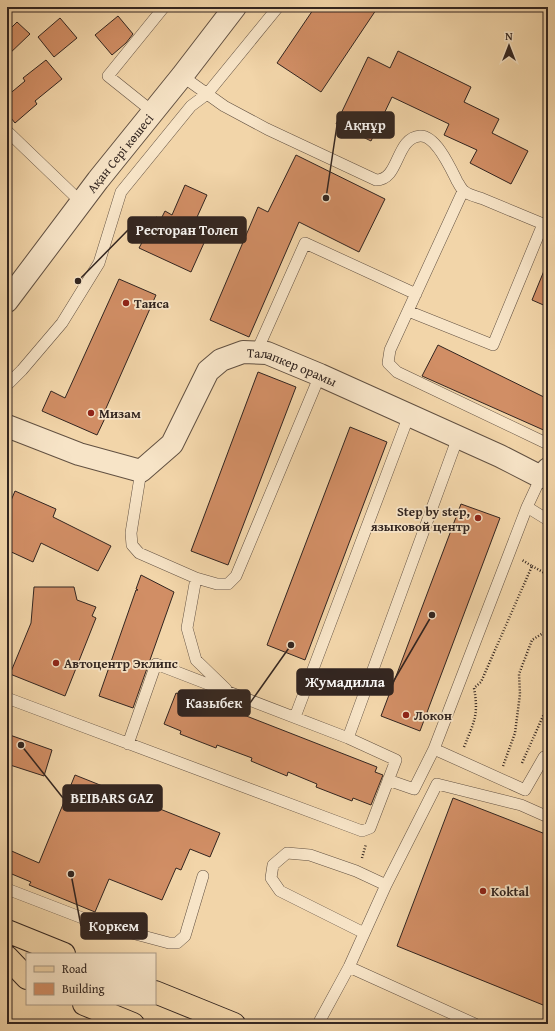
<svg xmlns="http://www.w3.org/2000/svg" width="555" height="1031" font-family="'Gentium Book Plus',serif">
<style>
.building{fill:#d18e65;stroke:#322520}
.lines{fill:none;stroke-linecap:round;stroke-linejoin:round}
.service-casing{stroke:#625142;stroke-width:12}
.minor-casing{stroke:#625142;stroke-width:24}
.primary-casing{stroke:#322520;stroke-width:24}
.path{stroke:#322520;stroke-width:2.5;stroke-dasharray:1 2;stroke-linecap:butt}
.service{stroke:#f7e4c7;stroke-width:11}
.minor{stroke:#f7e4c7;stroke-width:22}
.primary{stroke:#f2d5a9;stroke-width:22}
.poi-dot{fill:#8f2418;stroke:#f7e4c7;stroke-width:1.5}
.labels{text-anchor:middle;stroke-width:3.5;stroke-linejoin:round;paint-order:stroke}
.street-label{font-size:13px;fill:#322520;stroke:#f7e4c7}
.poi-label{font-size:13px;font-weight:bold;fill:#322520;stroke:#f7e4c7;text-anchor:start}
.leader{fill:none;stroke:#322520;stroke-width:1.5}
.callout-dot{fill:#322520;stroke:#f7e4c7;stroke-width:1.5}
.callout{fill:#322520;stroke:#322520;stroke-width:1.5}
.callout-label{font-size:14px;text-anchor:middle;font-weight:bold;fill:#fff}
</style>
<rect width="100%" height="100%" fill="#f2d5a9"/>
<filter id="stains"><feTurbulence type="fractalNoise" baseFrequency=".005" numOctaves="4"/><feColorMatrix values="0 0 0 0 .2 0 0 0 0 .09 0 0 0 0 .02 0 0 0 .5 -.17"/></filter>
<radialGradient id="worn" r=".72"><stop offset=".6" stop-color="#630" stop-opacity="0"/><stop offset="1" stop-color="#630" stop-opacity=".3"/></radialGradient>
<!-- building -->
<path class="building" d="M315 7H378L321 92 277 63Z
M118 16 133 34 126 43 112 55 95 35Z
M60 18 77 38 54 57 38 37Z
M17 22 30 34 7 56V32Z
M398 51 471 87 464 102 499 119 492 133 528 151 511 184 470 163 477 150 444 135 449 124 392 97 371 141 336 124 368 57 390 68Z
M46 60 62 79 35 101 37 104 15 123 7 113V96L25 81 23 78Z
M296 155 385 199 359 252 299 222 249 337 210 320 258 207 268 212Z
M185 185 207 195 193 226 208 234 191 272 139 248 156 217 161 219 165 211 172 215Z
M548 261V307L532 300Z
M119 279 156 295 103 415 106 416 97 435 42 411 51 391 65 398Z
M438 345 548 399V432L422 376Z
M258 372 296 387 228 565 191 551Z
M350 427 387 442 305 660 267 645Z
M15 491 56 509 53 517 111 546 98 571 41 543 33 562 7 550V510Z
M461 504 500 518 420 731 381 716Z
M141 575 174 592 133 708 99 696 136 590H138L136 589Z
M34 587H74L77 600 96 607 92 616 96 618 65 696 10 674 31 623Z
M176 693 188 698 190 694 377 767 375 772 383 775 371 805 353 798 352 801 316 787 317 784 288 772 287 776 251 761 252 758 217 745 216 748 180 734 181 731 164 724Z
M7 734 52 750 44 776 7 764Z
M75 775 220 833 210 857 190 849 181 870 176 868 162 900 109 879 95 912 29 885 31 882 7 872V849L39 863Z
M453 798 548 835V1007L397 946Z"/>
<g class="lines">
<!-- service casing -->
<g class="service-casing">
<path id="service" d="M182 76 224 106 267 129 376 180C400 180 395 138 420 136 436 135 451 169 457 181 459 184 461 189 464 191 468 195 478 197 483 199 505 208 526 217 548 226
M153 112 108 76 164 7
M7 131 82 203
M463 191 390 350 388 363 397 372 548 444
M408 311 493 345 543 224
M256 353 305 243 416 294
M7 385 22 370 62 323 99 263 121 192 191 106 207 94 278 7
M141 471 131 533 132 545 139 553 196 578 217 584H228L236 576 320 375
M541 477 527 507 434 749 525 790 544 757 548 758
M527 507 548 520
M196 578 187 628 196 660 226 689
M7 698 362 831 370 828 396 760 348 738
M295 717 409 415
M128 744 156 664 348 738 458 437
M388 780 414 789 434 749
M7 889 98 924 169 943H177L185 936 203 876
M364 933 280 891 271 878 273 865 287 853 310 855 356 871 386 885
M349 967 475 1024
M318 1024 349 967 386 885 437 784 521 805 548 817"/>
</g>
<!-- minor casing -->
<g class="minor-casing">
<g id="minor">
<path id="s1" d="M7 301 98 180 182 76 235 7"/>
<path id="s2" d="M7 426 79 454 141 471 172 444 208 371 221 360 243 352 267 353 320 375 500 456 541 477 548 469"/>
</g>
</g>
<!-- primary casing -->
<g class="primary-casing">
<path id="primary" d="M7 931 64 954
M7 957 27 978
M155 992 234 1024
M84 1004 133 1024"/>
</g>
<!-- path -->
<path class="path" d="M532 566 548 575
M464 747C474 722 479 715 474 688L481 682 532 566 522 560
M522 763 548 705
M503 766 515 733 520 694 519 674 532 640 548 630
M362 858 366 844"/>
<!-- service -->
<use href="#service" class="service"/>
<!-- minor -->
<use href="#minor" class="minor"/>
<!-- primary -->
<use href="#primary" class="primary"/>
</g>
<!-- markers -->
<g class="poi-dot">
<circle cx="126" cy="303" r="4"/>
<circle cx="91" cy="413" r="4"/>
<circle cx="478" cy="518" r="4"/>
<circle cx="56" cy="663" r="4"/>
<circle cx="406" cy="715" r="4"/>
<circle cx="483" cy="891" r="4"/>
</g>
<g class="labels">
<!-- street labels -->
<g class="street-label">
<text dy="5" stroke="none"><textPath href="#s1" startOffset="186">Ақан Сері көшесі</textPath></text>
<text dy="5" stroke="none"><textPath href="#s2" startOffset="356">Талапкер орамы</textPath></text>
</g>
<!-- poi labels -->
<g class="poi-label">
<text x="134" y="308">Таиса</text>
<text x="99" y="418">Мизам</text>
<text x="470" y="516" text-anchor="end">Step by step,<tspan x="470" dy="15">языковой центр</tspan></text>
<text x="64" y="668">Автоцентр Эклипс</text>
<text x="414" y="720">Локон</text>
<text x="491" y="896">Koktal</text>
</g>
</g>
<!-- callouts -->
<path class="leader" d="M326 198L337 125M78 281L128 230M432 615L393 682M291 645L250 703M21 745L63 798M71 874L81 926"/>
<g class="callout-dot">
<circle cx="326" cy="198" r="4"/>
<circle cx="78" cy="281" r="4"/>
<circle cx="432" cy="615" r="4"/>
<circle cx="291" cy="645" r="4"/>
<circle cx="21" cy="745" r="4"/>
<circle cx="71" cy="874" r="4"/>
</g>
<g class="callout">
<rect x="337" y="112" width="57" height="26" rx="4"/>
<rect x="128" y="217" width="118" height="26" rx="4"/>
<rect x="297" y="669" width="96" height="26" rx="4"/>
<rect x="178" y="690" width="72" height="26" rx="4"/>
<rect x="63" y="785" width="99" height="26" rx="4"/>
<rect x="81" y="913" width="66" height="26" rx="4"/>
</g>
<g class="callout-label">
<text x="365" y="130">Ақнұр</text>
<text x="187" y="235">Ресторан Толеп</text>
<text x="345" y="687">Жумадилла</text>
<text x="214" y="708">Казыбек</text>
<text x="112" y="803">BEIBARS GAZ</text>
<text x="114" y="931">Коркем</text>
</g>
<!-- margin -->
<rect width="555" height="1031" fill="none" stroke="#f2d5a9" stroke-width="24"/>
<rect x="8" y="8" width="539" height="1015" fill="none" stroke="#322520" stroke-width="2"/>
<rect x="12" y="12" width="531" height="1007" fill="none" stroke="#322520"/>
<!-- legend -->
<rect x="26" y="953" width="130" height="52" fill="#f7e4c7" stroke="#a89884"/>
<rect x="34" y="966" width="20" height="6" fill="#f2d5a9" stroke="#a89884"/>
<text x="62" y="973" font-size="12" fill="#322520">Road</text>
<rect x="34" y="983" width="20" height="12" fill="#d18e65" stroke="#a89884"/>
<text x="62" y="993" font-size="12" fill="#322520">Building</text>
<!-- north arrow -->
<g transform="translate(509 46)" stroke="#f7e4c7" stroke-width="3" paint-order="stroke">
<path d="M0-3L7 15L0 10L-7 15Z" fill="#322520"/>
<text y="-6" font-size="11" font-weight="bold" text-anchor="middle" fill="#322520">N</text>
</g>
<rect width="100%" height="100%" filter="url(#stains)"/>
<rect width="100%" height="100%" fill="url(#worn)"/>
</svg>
